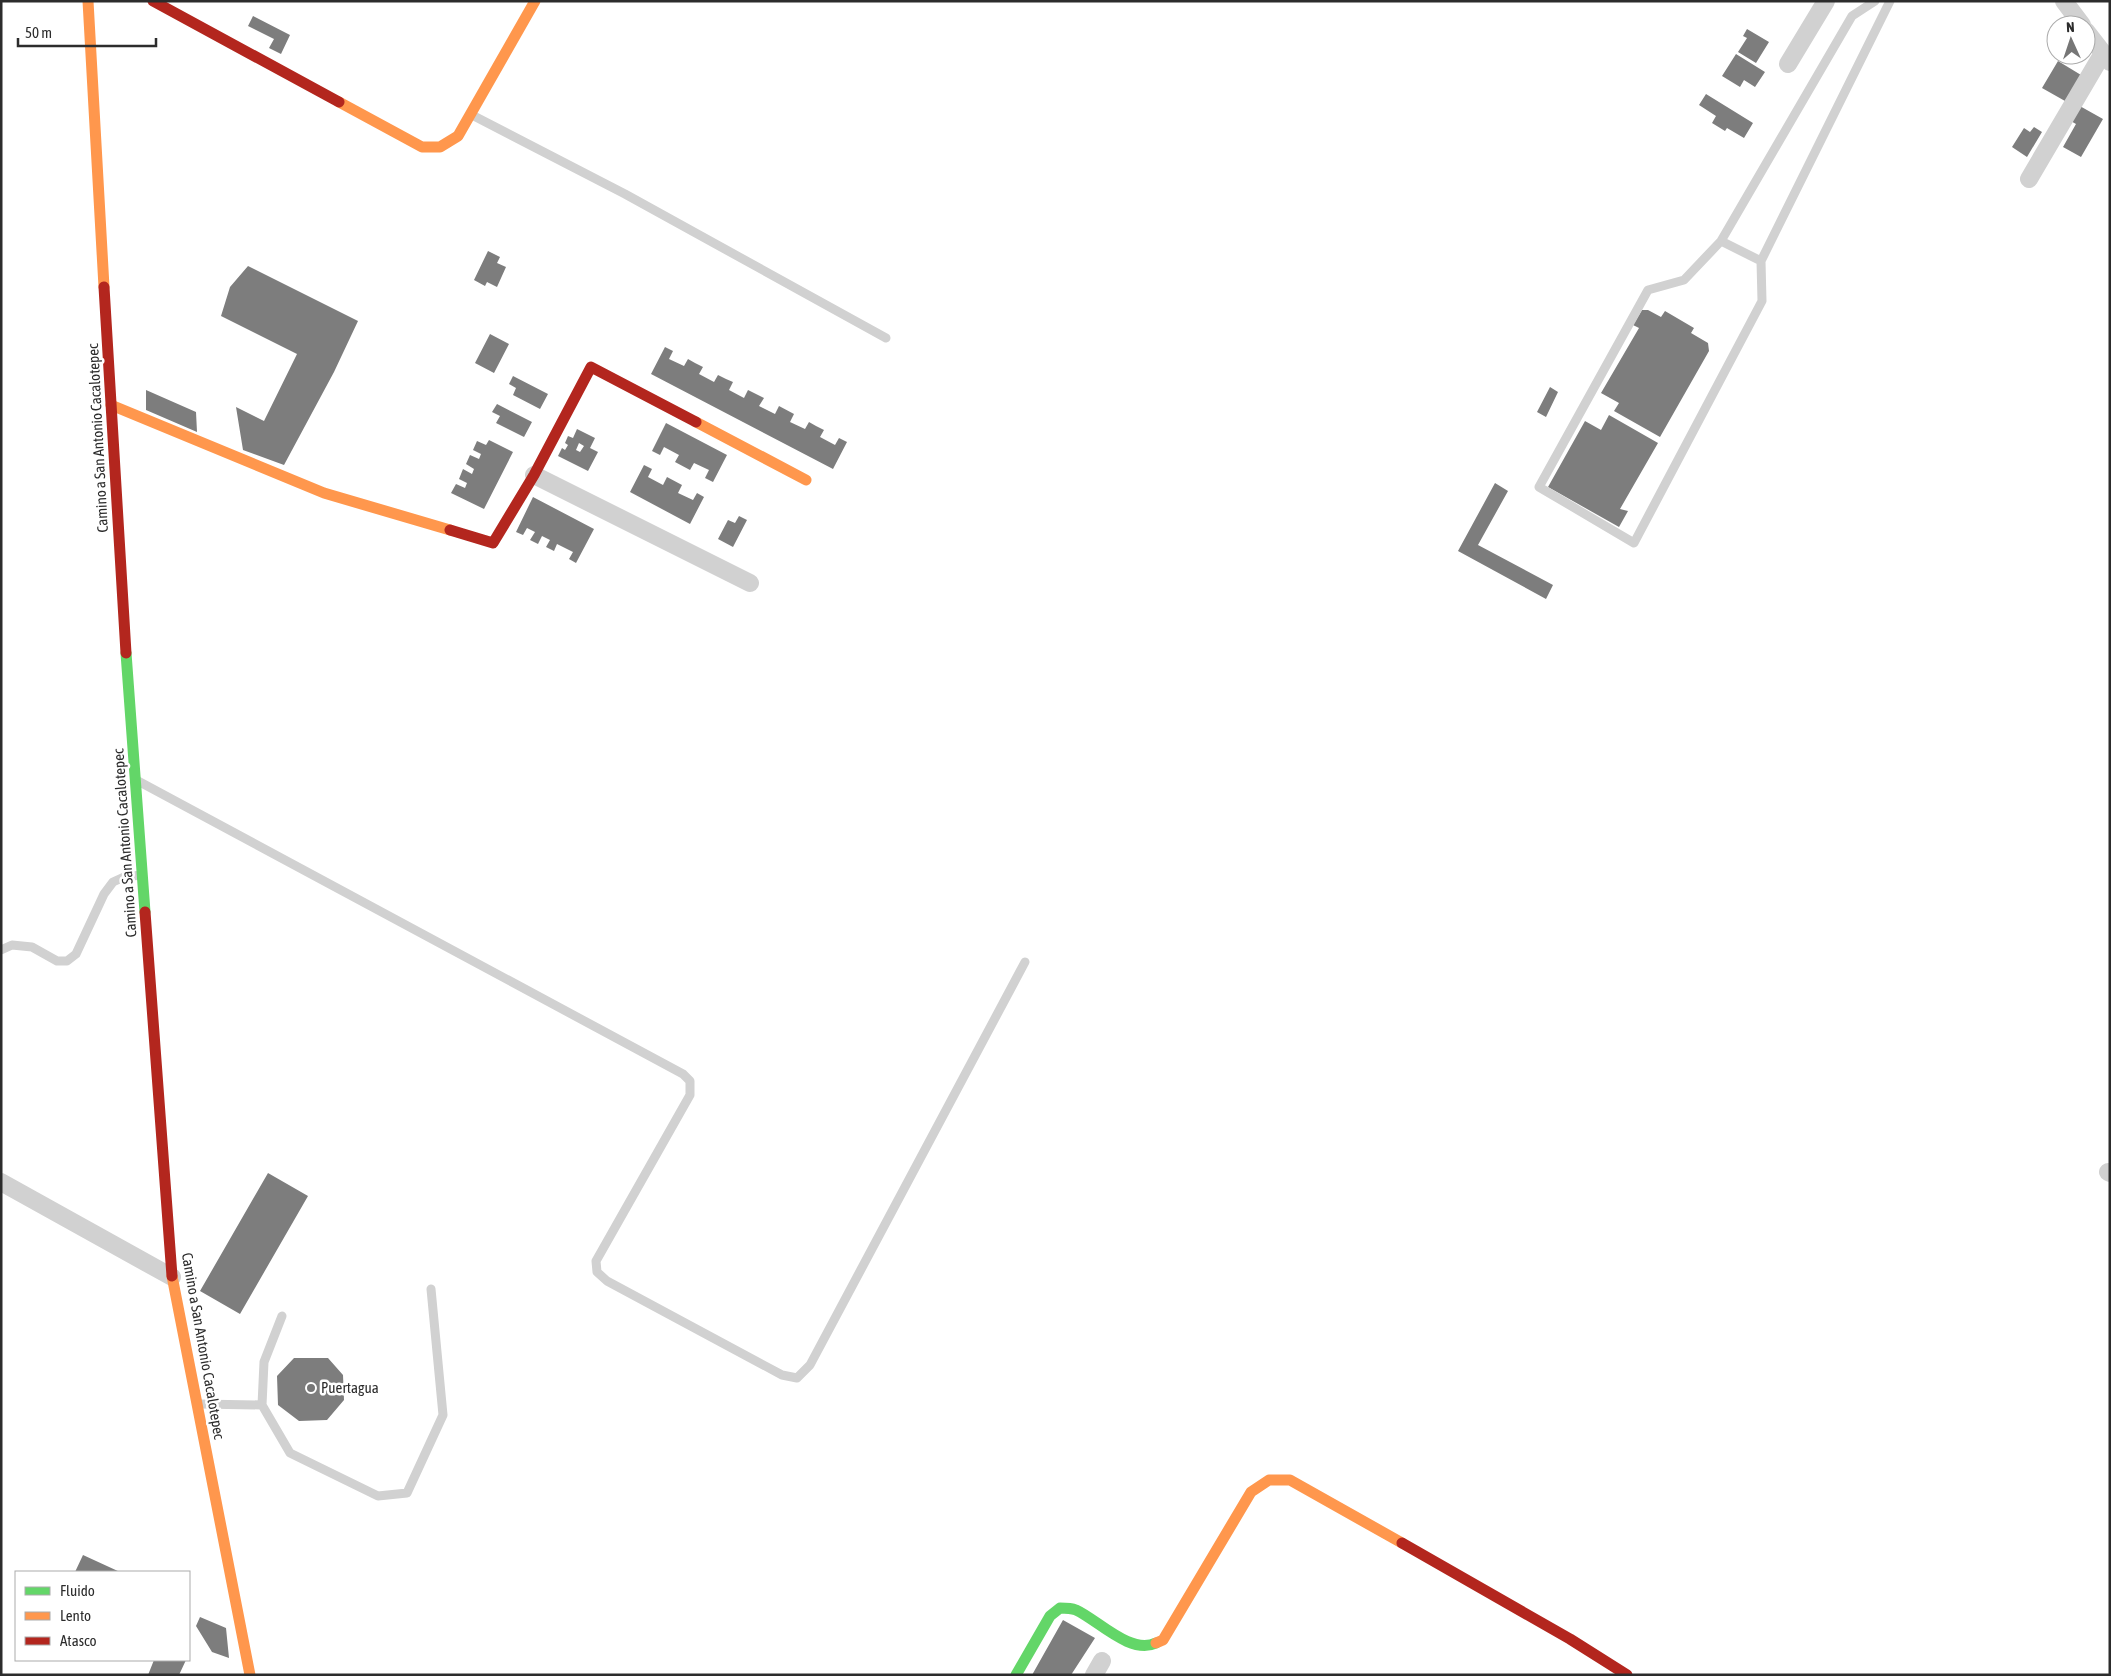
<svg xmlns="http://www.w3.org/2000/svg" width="2111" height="1676" font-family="'Asap Condensed',sans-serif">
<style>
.building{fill:#7d7d7d;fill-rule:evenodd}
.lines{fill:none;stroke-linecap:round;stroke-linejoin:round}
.lane{stroke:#d1d1d1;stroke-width:9}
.street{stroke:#d1d1d1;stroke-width:18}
.fast{stroke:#63d668;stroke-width:11}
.slow{stroke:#ff974d;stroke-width:11}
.jam{stroke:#b3261e;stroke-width:11}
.poi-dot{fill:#767676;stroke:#fff;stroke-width:2}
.labels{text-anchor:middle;stroke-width:5;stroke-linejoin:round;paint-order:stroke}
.street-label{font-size:15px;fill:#2c2c2c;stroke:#fff}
.poi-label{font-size:15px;fill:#2c2c2c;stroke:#fff;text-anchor:start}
</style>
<rect width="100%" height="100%" fill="#fff"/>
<!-- building -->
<path class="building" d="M253 16 290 35 281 54 269 48 274 39 248 26Z
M1747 29 1769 42 1756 63 1738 52 1747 38 1743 36Z
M1736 54 1765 72 1755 87 1744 80 1740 87 1722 76Z
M2058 61 2081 75 2065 101 2042 88Z
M1706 94 1753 123 1744 138 1727 128 1725 131 1712 123 1716 116 1699 105Z
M2078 105 2103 119 2081 157 2063 147 2076 124 2069 120Z
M2034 127 2042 132 2027 157 2012 147 2024 128 2030 132Z
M488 251 500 257 497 263 506 267 497 287 487 282 485 286 474 280Z
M248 266 358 321 334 372 284 465 243 450 236 407 264 421 297 354 221 316 230 287Z
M1642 310H1648L1661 317 1665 311 1694 328 1691 333 1708 343 1709 351 1660 437 1614 411 1619 403 1601 393 1639 328 1633 325Z
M490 334 509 344 494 373 475 363Z
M665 347 673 351 669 359 684 366 688 359 695 363 703 367 699 374 714 382 718 375 726 379 733 382 729 390 744 398 748 390 764 398 759 406 775 414 779 406 794 414 790 422 805 429 809 422 816 426 824 430 820 437 835 445 839 438 847 442 833 469 651 374Z
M513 376 548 394 540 409 513 395 516 388 509 384Z
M1550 387 1558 392 1546 417 1537 412Z
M146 390 196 412 197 432 146 410Z
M497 404 532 422 524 437 496 423 500 416 492 412Z
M1609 415 1658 443 1620 509 1628 511 1619 527 1548 487 1585 421 1601 430Z
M666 423 727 455 713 482 705 478 709 470 694 463 690 470 675 462 679 455 664 447 660 455 652 451Z
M577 429 595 438 590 448 598 452 588 471 558 456 562 448 565 450 568 445 565 443 568 436 573 438ZM579 443 584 446 580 452 576 450Z
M489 440 513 452 484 509 451 493 456 484 465 488 467 483 459 479 463 469 472 474 474 469 466 464 470 455 479 459 481 454 473 450 477 441 486 445Z
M644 465 652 469 648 477 663 485 667 477 682 485 678 493 693 500 697 493 704 497 690 524 630 492Z
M1495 483 1508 491 1478 545 1553 585 1546 599 1458 551Z
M533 497 594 529 576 563 569 559 573 552 557 544 554 551 546 547 550 540 542 536 538 544 530 540 535 532 527 528 523 535 516 532Z
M739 516 747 520 733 547 718 539 728 520 735 523Z
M268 1173 308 1196 240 1314 200 1291Z
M294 1358H328L343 1375 344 1400 327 1420 299 1421 278 1405 277 1376Z
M83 1555 120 1572H75Z
M200 1617 226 1628 229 1658 212 1652 196 1626Z
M1063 1620 1095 1638 1071 1675H1032Z
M154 1660H186L179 1675H148Z"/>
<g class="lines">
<!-- lane -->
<path class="lane" d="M1875 1 1852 16 1721 241 1684 280 1648 290 1539 487 1634 543 1762 301 1761 261 1890 1
M472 115 625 194 886 338
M1721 241 1761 261
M138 781 683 1074 690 1081V1095L596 1261 597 1272 607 1281 782 1375 797 1378 810 1365 1025 962
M1 950 12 945 32 947 57 961H67L76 954 104 894 113 882 124 877 141 875
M200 1404 262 1405 290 1453 378 1496 407 1493 443 1415 431 1289
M262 1405 264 1362 282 1316"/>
<!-- street -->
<path class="street" d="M2064 1 2082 25
M2086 31 2110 62
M1788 64 1826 1
M2029 179 2103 53
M534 475 750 583
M2108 1172 2110 1173
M1 1182 172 1277
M1094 1675 1102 1661"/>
<!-- fast -->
<path class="fast" d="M126 653 145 912
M1016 1675 1050 1616 1060 1608C1065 1608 1071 1608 1076 1610 1098 1620 1130 1655 1156 1643"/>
<!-- slow -->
<path class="slow" d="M88 1 104 287
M339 102 422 147H440L458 136 535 1
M111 405 324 493 450 530
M696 422 806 480
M172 1276 250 1675
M1156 1643 1163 1640 1251 1492 1269 1480H1290L1402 1543"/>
<!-- jam -->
<path class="jam" d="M153 1 339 102
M104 287 126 653
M450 530 493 543 534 475 591 367 696 422
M145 912 172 1276
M1402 1543 1570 1639 1627 1675"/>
</g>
<!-- markers -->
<circle class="poi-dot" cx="311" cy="1388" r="5"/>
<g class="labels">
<!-- street labels -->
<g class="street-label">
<text transform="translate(98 438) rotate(-93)" y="5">Camino a San Antonio Cacalotepec</text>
<text transform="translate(125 843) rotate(-94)" y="5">Camino a San Antonio Cacalotepec</text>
<text transform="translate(203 1346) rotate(80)" y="5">Camino a San Antonio Cacalotepec</text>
</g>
<!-- poi labels -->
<g class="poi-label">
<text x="321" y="1393">Puertagua</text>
</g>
</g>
<!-- border -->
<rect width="2111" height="1676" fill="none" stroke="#2c2c2c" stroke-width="5"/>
<!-- legend -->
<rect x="15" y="1571" width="175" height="90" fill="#ffffff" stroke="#ababab"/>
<rect x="25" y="1587" width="25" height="8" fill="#63d668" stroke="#ababab"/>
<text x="60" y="1596" font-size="15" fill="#2c2c2c">Fluido</text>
<rect x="25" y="1612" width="25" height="8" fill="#ff974d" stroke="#ababab"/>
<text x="60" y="1621" font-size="15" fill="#2c2c2c">Lento</text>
<rect x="25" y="1637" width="25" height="8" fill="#b3261e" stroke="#ababab"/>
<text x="60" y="1646" font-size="15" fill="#2c2c2c">Atasco</text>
<!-- north arrow -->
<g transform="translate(2071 40) rotate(357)"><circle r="24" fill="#ffffff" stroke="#ababab"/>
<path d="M0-4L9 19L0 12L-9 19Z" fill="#767676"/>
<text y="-8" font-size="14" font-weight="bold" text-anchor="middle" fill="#2c2c2c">N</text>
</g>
<!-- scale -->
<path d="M18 38v8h138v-8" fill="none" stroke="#2c2c2c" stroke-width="2.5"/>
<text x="25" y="38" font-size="15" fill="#2c2c2c" stroke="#ffffff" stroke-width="4" paint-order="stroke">50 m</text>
</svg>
